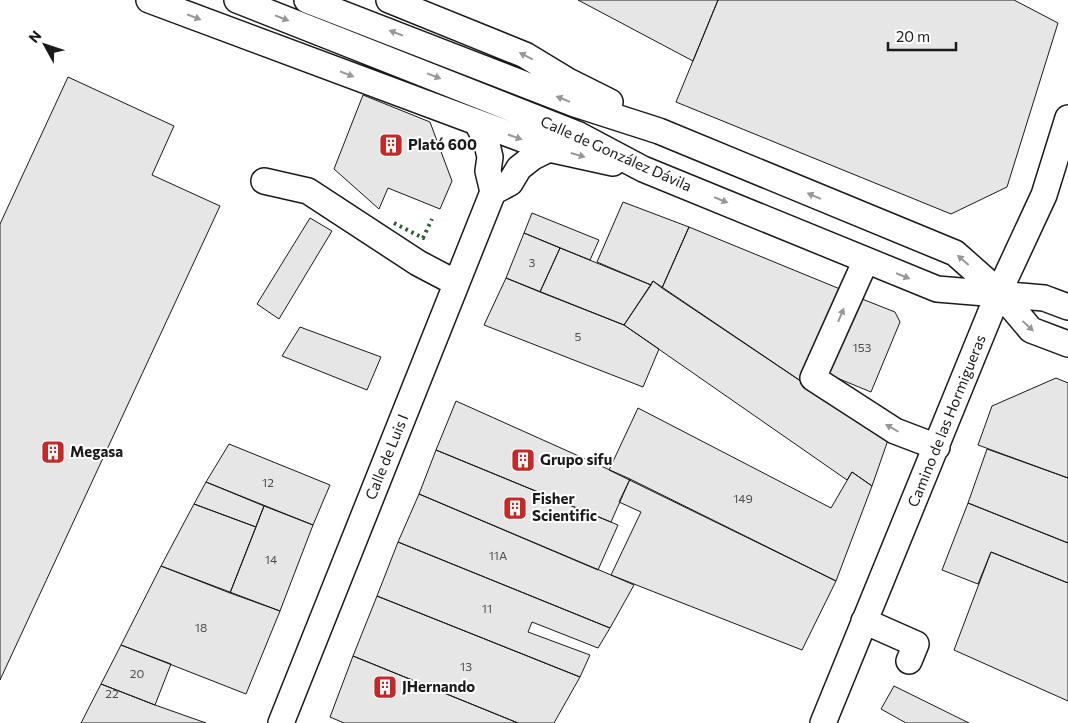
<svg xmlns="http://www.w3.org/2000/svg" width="1068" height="723" font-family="Commissioner,sans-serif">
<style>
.building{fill:#e6e6e6;stroke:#1a1a1a}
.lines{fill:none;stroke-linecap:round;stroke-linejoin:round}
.minor-casing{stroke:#1a1a1a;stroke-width:28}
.minor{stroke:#fff;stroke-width:25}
.hedge{stroke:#2b5a34;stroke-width:4;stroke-dasharray:2.5 4;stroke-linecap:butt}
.oneway{fill:#989898}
.labels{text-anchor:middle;stroke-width:4;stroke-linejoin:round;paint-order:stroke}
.number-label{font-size:12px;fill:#4d4d4d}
.poi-label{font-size:15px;font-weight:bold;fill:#1a1a1a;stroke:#fff;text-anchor:start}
.street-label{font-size:15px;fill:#1a1a1a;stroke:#fff}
</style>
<rect width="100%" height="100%" fill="#fff"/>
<!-- building -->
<path class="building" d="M578 0H718L693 61Z
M718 0H1014L1058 23 1007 187 951 214 676 102Z
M68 77 174 126 152 175 220 206 0 680V224Z
M363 95 430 122 452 181 440 209 388 188 379 209 334 169Z
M623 202 689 227 662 288 653 281 651 285 597 262Z
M532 213 599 240 590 260 524 233Z
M310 218 332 231 279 319 257 304Z
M689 227 840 289 802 382 662 288Z
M524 233 560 248 540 292 506 278Z
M560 248 651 285 624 325 540 292Z
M506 278 624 325 659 349 643 387 484 325Z
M653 281 888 440 872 486 852 472 847 480 624 325Z
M857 297 895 312 900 322 871 392 825 373Z
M300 327 381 357 367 390 282 356Z
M1056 378 1068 383V478L978 445 992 406Z
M456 401 630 479 611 522 436 450Z
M638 408 831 508 852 472 872 486 836 581 609 470Z
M229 444 330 485 313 525 206 482Z
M987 449 1068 478V543L968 503Z
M436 450 618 525 598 570 419 494Z
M630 479 836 581 802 650 611 575 641 512 619 502Z
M206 482 264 506 256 527 194 504Z
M419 494 611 575 634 585 610 628 398 542Z
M968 503 1068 543V583L991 552 978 584 942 570Z
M194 504 256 527 230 593 161 566Z
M264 506 313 525 280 611 230 593Z
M398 542 610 628 598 648 532 622 528 632 590 655 580 677 377 596Z
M991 552 1068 583V701L954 650Z
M161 566 280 611 246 694 121 645Z
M377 596 580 677 554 723H518L353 656Z
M121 645 171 664 155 705 101 684Z
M353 656 518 723H344L330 717Z
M101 684 155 705 206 723H81Z
M894 686 969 723H906L881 709Z"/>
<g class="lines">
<!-- minor casing -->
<g class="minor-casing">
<path id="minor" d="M149 0 549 149
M237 0 579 135 643 169 937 289 1044 298 1068 307
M307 0 575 104 659 131 955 253 999 292 1031 330 1068 344
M389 0 525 55 568 81 610 102
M264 181 308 191 418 263 456 283
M493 192 510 183 519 168 533 157 549 149 613 163
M866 260 813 378 895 431 937 447
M864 621 916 644 909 661
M281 723 493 192 488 171 490 157 486 140 477 123
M823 723 999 292 1044 195 1068 118"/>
</g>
<!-- minor -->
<use href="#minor" class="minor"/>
<!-- hedge -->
<path class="hedge" d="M394 223 423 238 432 219"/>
</g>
<!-- one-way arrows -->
<defs><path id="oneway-solid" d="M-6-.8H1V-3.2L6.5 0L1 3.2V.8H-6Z" transform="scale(1.25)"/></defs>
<g class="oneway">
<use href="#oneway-solid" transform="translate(194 17) rotate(21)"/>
<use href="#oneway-solid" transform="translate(282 18) rotate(21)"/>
<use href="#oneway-solid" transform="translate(396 33) rotate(-159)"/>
<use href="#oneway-solid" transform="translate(526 56) rotate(-153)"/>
<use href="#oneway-solid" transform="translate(347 74) rotate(21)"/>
<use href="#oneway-solid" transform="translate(434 76) rotate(21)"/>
<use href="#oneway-solid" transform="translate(563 99) rotate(-158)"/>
<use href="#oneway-solid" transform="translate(515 137) rotate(19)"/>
<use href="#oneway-solid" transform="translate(578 155) rotate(16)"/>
<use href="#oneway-solid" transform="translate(814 196) rotate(-157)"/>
<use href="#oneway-solid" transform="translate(721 200) rotate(22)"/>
<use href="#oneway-solid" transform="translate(963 260) rotate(-139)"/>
<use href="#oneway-solid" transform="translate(903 276) rotate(22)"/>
<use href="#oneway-solid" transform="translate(841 315) rotate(-67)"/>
<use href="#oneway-solid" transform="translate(1028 326) rotate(43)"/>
<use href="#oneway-solid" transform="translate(892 428) rotate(-150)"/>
</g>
<!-- icons -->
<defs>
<g id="building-square" transform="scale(1.25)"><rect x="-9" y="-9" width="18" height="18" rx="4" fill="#c62828" stroke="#fff"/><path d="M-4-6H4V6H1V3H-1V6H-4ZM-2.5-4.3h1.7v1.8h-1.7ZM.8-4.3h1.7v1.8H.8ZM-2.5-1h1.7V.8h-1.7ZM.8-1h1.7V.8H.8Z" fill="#fff"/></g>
</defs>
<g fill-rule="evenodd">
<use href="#building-square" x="391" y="145"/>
<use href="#building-square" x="53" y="452"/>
<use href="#building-square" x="523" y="460"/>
<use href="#building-square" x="515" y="508"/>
<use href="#building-square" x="385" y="687"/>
</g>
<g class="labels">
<!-- number labels -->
<g class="number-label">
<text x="532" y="267">3</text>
<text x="578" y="341">5</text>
<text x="862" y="352">153</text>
<text x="268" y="487">12</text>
<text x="743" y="503">149</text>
<text x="498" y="560">11A</text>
<text x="271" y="564">14</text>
<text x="487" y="613">11</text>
<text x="201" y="632">18</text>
<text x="466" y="671">13</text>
<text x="137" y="678">20</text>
<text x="112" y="698">22</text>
</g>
<!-- poi labels -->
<g class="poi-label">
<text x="408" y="150">Plató 600</text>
<text x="70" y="457">Megasa</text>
<text x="540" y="465">Grupo sifu</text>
<text x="532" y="504">Fisher<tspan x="532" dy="17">Scientific</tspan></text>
<text x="402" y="692">JHernando</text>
</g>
<!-- street labels -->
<g class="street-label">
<text transform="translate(616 154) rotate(24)" y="5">Calle de González Dávila</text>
<text transform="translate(947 421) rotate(-68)" y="5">Camino de las Hormigueras</text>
<text transform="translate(387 457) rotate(-68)" y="5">Calle de Luis I</text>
</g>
</g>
<!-- north arrow -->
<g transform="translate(45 45) rotate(310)" stroke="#ffffff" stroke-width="4" paint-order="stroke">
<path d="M0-4L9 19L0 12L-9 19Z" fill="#1a1a1a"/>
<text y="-8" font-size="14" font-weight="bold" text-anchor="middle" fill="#1a1a1a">N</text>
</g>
<!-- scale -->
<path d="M888 42v8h68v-8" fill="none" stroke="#1a1a1a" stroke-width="2.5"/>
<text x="896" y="42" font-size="15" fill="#1a1a1a" stroke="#ffffff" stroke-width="4" paint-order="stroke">20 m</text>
</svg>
